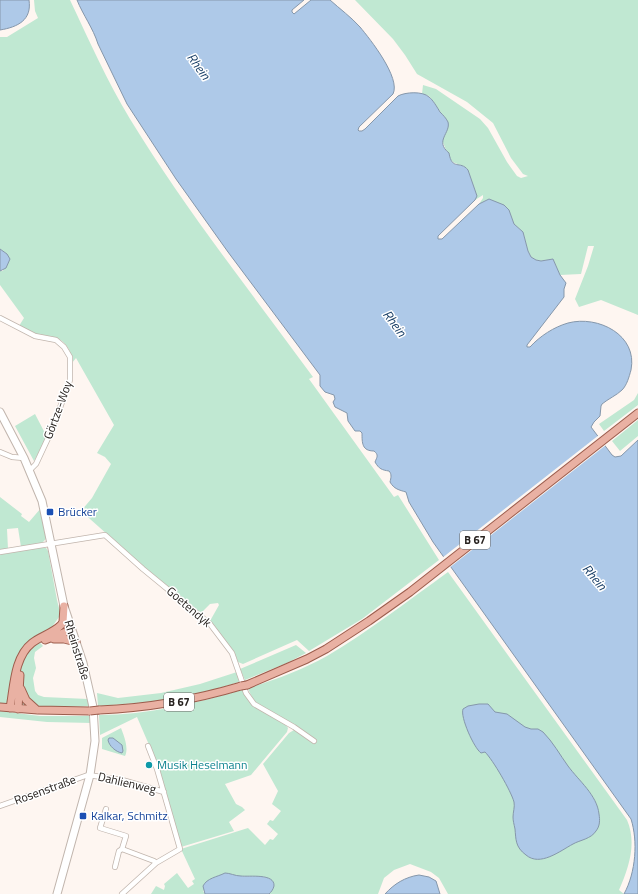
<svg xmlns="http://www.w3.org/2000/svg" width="638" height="894" font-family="'Titillium Web',sans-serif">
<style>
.green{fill:#c0e8d2}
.water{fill:#aec9e8;stroke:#8597ab}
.pier{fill:#fef6f1}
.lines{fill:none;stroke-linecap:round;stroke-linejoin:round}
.minor-casing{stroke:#c1b5ad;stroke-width:6}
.secondary-casing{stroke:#c1b5ad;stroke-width:9}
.primary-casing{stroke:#9c5d4d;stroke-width:9}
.minor{stroke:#fff;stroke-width:4.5}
.secondary{stroke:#fff;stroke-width:7}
.primary{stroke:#e9b1a3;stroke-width:7}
.primary-bridge-casing{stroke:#9c5d4d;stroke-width:9;stroke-linecap:butt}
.primary-bridge{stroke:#e9b1a3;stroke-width:7}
.transit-dot{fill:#1a4fb4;stroke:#fff;stroke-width:1.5}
.culture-dot{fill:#0f9aa8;stroke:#fff;stroke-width:1.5}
.labels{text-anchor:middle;stroke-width:3;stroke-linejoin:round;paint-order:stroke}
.shield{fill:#fff;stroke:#676462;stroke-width:1}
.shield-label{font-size:11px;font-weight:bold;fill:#26211e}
.street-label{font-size:12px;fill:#26211e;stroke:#fff}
.transit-label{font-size:12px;fill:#164399;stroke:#fff;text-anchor:start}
.culture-label{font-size:12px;fill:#0d838f;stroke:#fff;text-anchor:start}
.water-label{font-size:13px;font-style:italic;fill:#183e66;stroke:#fff}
</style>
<rect width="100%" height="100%" fill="#fef6f1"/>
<!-- green -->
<path class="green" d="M34 0H70C89 40 107 81 130 119 185 209 251 292 313 377L309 379 394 497 398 495 439 560 362 619 309 651 297 640 243 664 238 662 234 652 210 621 219 605 218 603 210 604 201 613 144 567 81 511 92 498 111 464 105 457 97 453 114 425 76 358 72 363C73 355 67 343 59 339 53 336 43 337 37 335 31 333 25 329 19 326L24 318 0 285V271H3L7 254 0 249V37H7L38 18 35 11Z
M355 0H638V315L601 300 579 307 575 299 588 266 594 246H588L581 274 560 275 553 259 541 261 536 260 531 257 528 251 523 232 514 224 509 210 489 199 479 204 483 198V195L475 200C478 193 470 178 468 170 463 164 454 165 450 159V155L446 150 442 140 448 126 447 121 429 96 422 94 423 85 436 89 480 119 488 128 507 162 517 176 521 178 528 176 523 174 511 158 493 123 467 102 417 74 405 55 393 39Z
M638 393V405L604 431 599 424 634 400Z
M35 414 47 437 34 461 15 426Z
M638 420V436L620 451 612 441Z
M0 497 22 514 21 516 29 522 41 508 46 538C43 546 29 545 21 547L18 528 7 529 8 549 0 550Z
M42 547 46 548 48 551 57 600 60 612 59 617 52 627 35 637 43 646 35 652 34 658 36 668 33 678 35 691 38 695 44 697 88 699 89 706 52 707 0 703V554Z
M448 572 627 820C637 843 629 867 619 890L624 894H448L439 878 431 872 410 864 394 870 384 878 378 894H269L271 892 266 877 238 876 225 873 203 891 205 894H151L156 886 164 890 165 886 164 884 177 873 188 888 194 884 192 881 195 879 181 849 248 828 265 845 270 839 273 840 278 834 267 824 270 820 273 821 281 811 272 804 278 791 263 764 289 733 294 730H296C278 719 255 710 248 688 275 680 302 670 327 656 369 631 408 601 448 572Z
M296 645 306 653 287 663 245 680 240 669Z
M237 672 239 682 202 693 163 701 98 706 97 693 118 698 161 693 200 684Z
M242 690 253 706 285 724 288 728 287 732 251 775 225 784 236 804 242 807 245 810 229 822 234 831 181 847 159 768 137 717 100 735 99 715C148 715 196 703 242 690Z
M0 711 40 716H92V723L47 722 0 717Z
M121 728C124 736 129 748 125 756L102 749V738Z"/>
<!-- water -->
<path class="water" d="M0 0H29C32 20 18 27 0 30Z
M77 0H304L292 10V12L294 14 311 0H330C340 9 351 17 360 27 370 39 401 78 393 94L359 127 358 130 359 131H362L365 129 398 96C405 92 423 91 429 97 433 100 437 107 440 112 443 115 446 118 448 122 451 133 434 141 449 153 452 171 460 160 468 170L477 196 475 200 438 236V239H442L479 204 489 199 504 205 509 210 514 224 523 232 528 251 531 257 536 260 541 261 553 259 560 275 566 283 564 289V297L527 345V347H530C540 336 554 327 568 323 598 315 638 335 631 370 629 377 627 385 622 390 617 395 608 399 602 404L601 406 600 416 594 422 591 427 612 455 615 457 621 456 638 440V894H624C636 872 638 841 631 819L433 542 409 502 406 492C399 490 394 489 390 482 391 478 392 474 389 471 382 470 379 469 375 462 377 457 379 455 374 451 362 451 362 443 362 433L360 431H355L348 421 347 413 335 407 333 402 335 399 334 395 325 392 320 386V375L228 252 176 179 127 104 98 44C93 28 83 15 77 0Z
M0 249 7 254 10 259 6 268 0 271Z
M479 704H488L495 712 507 714 525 727 531 729H538L543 732C553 742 560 755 568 766 579 781 597 795 599 814 600 820 600 826 596 831 591 839 580 840 573 844 560 851 540 867 526 855 515 847 516 839 515 829 514 824 513 821 513 817 513 812 515 807 514 802 511 791 493 760 485 752L481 753C474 748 460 717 463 709L468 706Z
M109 738H113L122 745 123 751 122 753C116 752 109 746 108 740Z
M225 873C230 873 235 876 241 876 249 877 275 873 274 886 273 890 271 892 269 894H205L203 886C207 878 217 877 225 873Z
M419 875 429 877 436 881 440 894H385C394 884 405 877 419 875Z"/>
<!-- pier -->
<path class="pier" d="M599 435 606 445 449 568 442 558Z"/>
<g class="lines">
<!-- minor casing -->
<g class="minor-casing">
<path id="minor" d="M0 318 35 336 56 340 64 347 70 357V380L61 405 50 434 36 464 30 470
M0 452 12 457 24 458
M0 552 105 535 143 569 210 624 232 653 246 693 254 704 294 727 314 741
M0 806 88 775 122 780 164 792
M106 809 100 828 126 836 122 849 154 861 156 863
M115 867 119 851 122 849
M122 894 156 863 180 849 157 769 148 746"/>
</g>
<!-- secondary casing -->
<g class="secondary-casing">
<path id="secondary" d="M0 412 24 458 42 501 64 606 83 663 93 707 95 741 90 775 57 894"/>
</g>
<!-- primary casing -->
<g class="primary-casing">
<path id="primary" d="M54 639H64L76 642
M45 640 71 630
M247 685 307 659 326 649 369 621 410 592 638 413
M21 689 26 700 37 710
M0 707 38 710 90 711
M10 708C14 687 14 657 32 643 41 636 53 633 61 625L63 622 64 606
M18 709 20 675
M99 710C148 708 194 700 241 686"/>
</g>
<!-- minor -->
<use href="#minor" class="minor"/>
<!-- secondary -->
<use href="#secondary" class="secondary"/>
<!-- primary -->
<use href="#primary" class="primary"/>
<!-- primary-bridge casing -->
<g class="primary-bridge-casing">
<path id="primary-bridge" d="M241 686 247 685
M90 711 99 710"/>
</g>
<!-- primary-bridge -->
<use href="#primary-bridge" class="primary-bridge"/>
</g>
<!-- markers -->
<g class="transit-dot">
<rect x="46" y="508" width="8" height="8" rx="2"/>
<rect x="79" y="812" width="8" height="8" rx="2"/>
</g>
<circle class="culture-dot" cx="149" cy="765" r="4"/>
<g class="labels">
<!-- shield labels -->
<g class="shield">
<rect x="460" y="531" width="30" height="18" rx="3"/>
<rect x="164" y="693" width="30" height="18" rx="3"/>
</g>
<g class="shield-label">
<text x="475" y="544">B 67</text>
<text x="179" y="706">B 67</text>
</g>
<!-- street labels -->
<g class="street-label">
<text transform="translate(58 410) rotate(-70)" y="4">Görtze-Woy</text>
<text transform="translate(189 607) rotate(41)" y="4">Goetendyk</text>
<text transform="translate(77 650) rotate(73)" y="4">Rheinstraße</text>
<text transform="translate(127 783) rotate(13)" y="4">Dahlienweg</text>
<text transform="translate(45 790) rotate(-20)" y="4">Rosenstraße</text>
</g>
<!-- transit labels -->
<g class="transit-label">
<text x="58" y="516">Brücker</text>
<text x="91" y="820">Kalkar, Schmitz</text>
</g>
<!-- culture labels -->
<g class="culture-label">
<text x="157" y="769">Musik Heselmann</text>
</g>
<!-- water labels -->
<g class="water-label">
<text transform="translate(199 66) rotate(54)" y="5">Rhein</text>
<text transform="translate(395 323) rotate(53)" y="5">Rhein</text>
<text transform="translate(595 577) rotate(50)" y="5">Rhein</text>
</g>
</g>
</svg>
